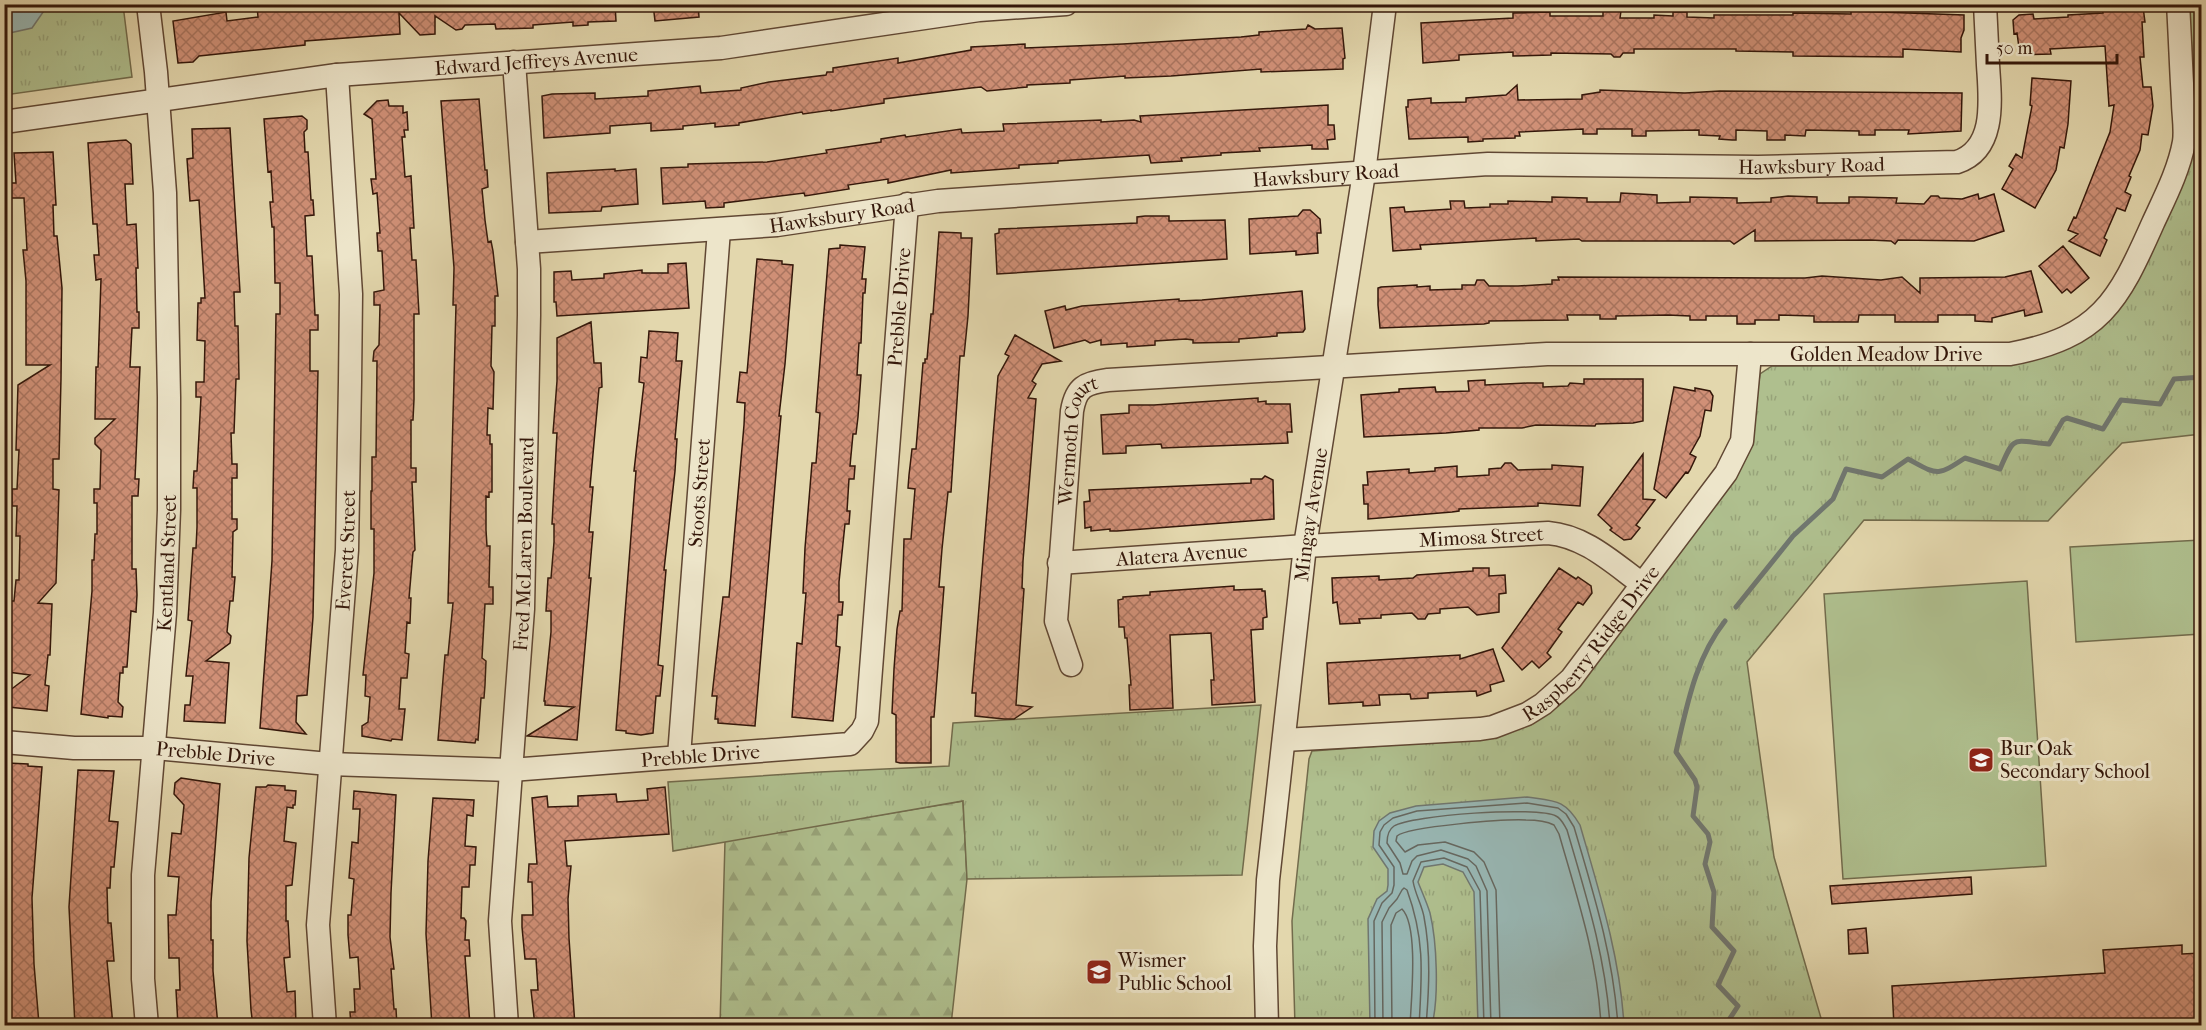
<svg xmlns="http://www.w3.org/2000/svg" width="2206" height="1030" font-family="'IM FELL French Canon',serif">
<style>
.grass{fill:#afbf8e;stroke:#726b4c;stroke-width:1.5}
.forest{fill:url(#forest-firs);stroke:#726b4c;stroke-width:1.5}
.park{fill:url(#park-tufts);stroke:#726b4c;stroke-width:1.5}
.water{fill:#98b7b4;stroke:#707770;stroke-width:1.5}
.lines{fill:none;stroke-linecap:round;stroke-linejoin:round}
.shore{stroke:#66675f;stroke-width:1.5}
.stream{stroke:#707770;stroke-width:5}
.building{fill:url(#building-cross-hatch);stroke:#34170a;stroke-width:1.5}
.minor-casing{stroke:#604733;stroke-width:25}
.minor{stroke:#ede5ca;stroke-width:22}
.labels{text-anchor:middle;stroke-width:6;stroke-linejoin:round;paint-order:stroke}
.street-label{font-size:20px;fill:#34170a;stroke:#ede5ca}
.poi-label{font-size:20px;fill:#34170a;stroke:#ede5ca;text-anchor:start}
</style>
<defs>
<pattern id="forest-firs" width="22" height="20" patternUnits="userSpaceOnUse" patternTransform="scale(1.5)"><rect width="22" height="20" fill="#afbf8e"/><path d="M5 1l3.5 6h-7zM16 11l3.5 6h-7z" fill="#97a379"/></pattern>
<pattern id="park-tufts" width="24" height="20" patternUnits="userSpaceOnUse" patternTransform="scale(1.5)"><rect width="24" height="20" fill="#afbf8e"/><path d="M3 7l-1-3M5 7V3M7 7l1-3M15 17l-1-3M17 17v-4M19 17l1-3" fill="none" stroke="#97a379"/></pattern>
<pattern id="building-cross-hatch" width="8" height="8" patternUnits="userSpaceOnUse" patternTransform="scale(1.5)"><rect width="8" height="8" fill="#d09077"/><path d="M0 0l8 8M0 8l8-8" fill="none" stroke="#aa7560"/></pattern>
</defs>
<rect width="100%" height="100%" fill="#e3d7ad"/>
<filter id="stains"><feTurbulence type="fractalNoise" baseFrequency=".00333" numOctaves="4"/><feColorMatrix values="0 0 0 0 .2 0 0 0 0 .09 0 0 0 0 .02 0 0 0 .5 -.17"/></filter>
<radialGradient id="worn" r=".72"><stop offset=".6" stop-color="#630" stop-opacity="0"/><stop offset="1" stop-color="#630" stop-opacity=".3"/></radialGradient>
<!-- grass -->
<path class="grass" d="M2201 540V634L2076 642 2070 547Z
M2027 581 2046 866 1843 879 1824 594Z"/>
<!-- forest -->
<path class="forest" d="M963 801 967 879 951 1025 720 1026 725 841Z"/>
<!-- park -->
<path class="park" d="M4 5H123L132 77 5 95Z
M2188 5H2201V434L2122 443 2048 521 1864 520 1747 662 1774 857 1823 1025 1295 1026 1292 921 1309 759 1312 751 1491 738C1524 730 1552 714 1576 690L1738 473 1749 452 1760 374 1772 366 2016 364C2109 344 2132 299 2167 218 2181 187 2196 152 2196 118 2196 80 2191 42 2188 5Z
M1261 705 1242 875 967 879 963 801 673 851 668 782 820 772 949 766 953 723Z"/>
<!-- water -->
<path class="water" d="M4 5 5 4 48 5 32 28 5 34Z
M1527 797C1555 801 1565 799 1580 825 1599 891 1620 956 1624 1025H1478L1474 892 1463 872 1443 864 1424 867 1418 882C1422 892 1427 903 1430 913 1437 942 1439 997 1432 1025H1370L1368 919 1377 899 1387 891 1388 885V869L1373 847 1374 831 1379 821 1390 813 1416 806Z"/>
<g class="lines">
<!-- shore -->
<path class="shore" d="M1375 1026 1374 921 1382 903 1392 893 1394 885V867L1379 845 1380 832 1384 825 1393 818 1417 811 1527 803 1558 808 1566 814 1574 827C1594 895 1613 954 1618 1026
M1383 1026 1382 922 1389 908 1397 899 1402 890 1404 888 1407 890C1425 939 1422 974 1419 1026
M1392 1026 1391 925 1396 913 1402 909C1419 926 1411 1001 1410 1026
M1426 1026C1429 990 1431 953 1424 917 1422 905 1415 894 1413 881L1421 862 1444 858 1467 867 1480 891 1484 1026
M1491 1026 1487 891 1476 866 1468 859 1441 850 1417 856 1412 861 1407 874H1403L1400 863 1387 843C1387 836 1388 830 1394 826 1411 815 1538 806 1556 816 1562 819 1564 825 1567 830 1586 895 1606 958 1610 1026
M1500 1026 1496 890 1484 862 1474 852 1445 842 1418 845 1405 852 1396 841 1397 836C1409 826 1507 819 1526 820 1535 820 1546 821 1554 825L1559 834C1577 897 1598 959 1601 1026"/>
<!-- stream -->
<path class="stream" d="M1736 607 1793 536 1833 499 1846 469 1882 477 1908 459C1938 475 1936 477 1965 458L2000 469C2015 434 2012 441 2049 444L2063 420 2067 418 2103 429 2121 400 2160 404 2174 379 2202 377
M1725 1026 1738 1006 1718 985 1734 951 1712 927 1714 892 1705 864 1710 842 1708 834 1693 816 1697 787 1695 780 1676 752C1687 706 1695 659 1725 621"/>
</g>
<!-- building -->
<path class="building" d="M273 4H615L616 21 588 22V25L573 26V22L533 25V28L496 29 495 24 465 25 462 29 456 30 435 16V34L420 35 399 13 400 34 305 41V45L199 56 193 62 178 63 173 21 226 12 227 21 258 17 257 6Z
M653 4H698L699 17 655 21Z
M2140 4V7H2143L2145 22H2142L2144 57H2140L2143 87H2151L2153 106 2148 135 2142 134 2140 150 2129 176 2131 177 2125 192 2131 195 2125 211 2117 208 2104 238 2107 240 2100 256 2069 241 2078 234 2068 230 2074 217 2076 218 2110 132 2114 105 2109 106 2105 46 2050 49 2051 54 2020 55 2017 33 2014 34 2013 20 2019 15 2033 14 2034 19 2068 17V15L2103 13 2102 6Z
M1603 10 1621 11 1620 18H1654V15L1673 16V12H1687V17L1714 18V15H1793V13L1851 14V11L1964 15V30L1961 38V52L1903 49V57L1793 56V52L1736 51V49H1634V53H1623L1620 57H1614L1611 54 1551 53V55L1513 56V52L1459 55V60L1423 63 1421 23 1513 18V13L1550 12V16H1603Z
M1308 25 1315 29 1342 28 1345 58 1343 59V69L1261 72V69L1171 76 1125 78V76L1070 80V83L1027 85V87L987 91 981 87 971 88 884 99V103L831 111V110L803 114 802 112 739 123V125L715 127V123L683 126V129L651 131V123L610 126V133L544 138 542 96 552 94 595 93V99L648 96V91L700 86 701 93 741 90V88L769 82 826 75 827 72H833V68L898 58V63L971 50V47L1025 44V48L1123 44 1241 37 1259 35V32L1306 29Z
M2032 78 2071 81 2068 124 2064 148 2060 147 2056 170 2035 208 2002 189 2013 169 2009 166 2016 154 2022 158 2032 106 2030 105Z
M1517 85 1518 100 1582 99V95L1600 92V90L1685 93 1720 91 1962 93 1961 131 1908 134 1909 130H1875V135H1859V131L1806 130 1805 136 1785 135V140H1767V131L1736 130V140H1732L1719 139 1720 136 1699 135V130L1646 131V136H1632V129H1597V134H1583V129L1519 132 1520 136H1515V138L1483 139V141L1468 142V137L1409 139 1406 107H1408V100L1431 98V103L1466 102V98L1506 95Z
M479 99 485 170H487L488 187 482 189 485 220 488 242 491 241 493 251 498 296H495V326H492L491 366 494 372 493 409 488 408 487 435H490V444H492V492H489V497L486 496V530L487 546H490L489 587H493V604H485L482 658 486 661 485 685 484 698H481L478 740 476 739 475 743 438 740 445 655H448L453 603H448L456 305H453L454 268 441 101Z
M388 100 389 106H403V113L407 112 408 130H404L405 137H402L405 177 411 176 414 228H410L412 260H416L419 314H414V399L413 420H411V468H416V482H412L415 550 413 552 409 598H411L410 623 407 622 405 653 409 654 407 678H401L399 709H405L402 740 392 739 391 741 362 736V726L368 722 370 697 365 696 366 675H363L374 573V529H371V491H372V457H376L377 361H373L374 351 379 345 380 305H374V292L384 290 382 251H378L377 233H380L377 193 373 194 371 179H376L372 119 364 114 377 101Z
M1328 105V125H1334L1335 139 1327 140 1328 149H1312V145L1259 148 1260 151 1221 153V155L1181 158 1182 161 1151 163 1149 155 1058 161V163L1019 165V168L951 173V170L888 183V179L848 185 849 189 805 196 804 193 724 203V207L706 208 705 201 663 204 661 168 688 167V164L767 162 827 153 826 150 881 142V139L905 135 906 137 961 129 962 133 1004 131 1003 124 1101 120V122L1134 120 1141 122 1140 116Z
M302 116 307 120V129L304 132 305 152H308L311 200H313L314 215 305 216 307 256H312L315 315H318V330H310V371H318L313 617 307 695 297 696 296 722 306 734 260 728 272 561 276 314H280V283H275L274 227H272L270 202H273L271 171 268 172 264 119Z
M230 128 240 292H234L235 326H238L239 379H236L234 433H231L232 464H237V478H232V519H237V529L233 532 232 577H235L233 601H230L227 632 231 636 230 643 206 661 229 663 225 723 184 721 185 705H190L193 676H186L192 621 188 620 193 548H196L197 527V488H193L194 471H197L201 397H196V382H204L205 341 197 340 198 303H201V298H205L199 200 190 201 187 159 193 158 192 129Z
M126 140 131 144 133 184H125L127 225 136 224 138 268H136L137 312H139V328H132L130 367H140L135 479H139L138 496H132V569H136L137 595 136 612 131 611 127 667H123V673H120L118 702 123 707 122 717 108 716V718L81 714 92 591V560H94L95 534H97V503H94V489H100L101 450 95 444V438L115 419H95L96 367H98L101 279 96 280 94 255H99L97 224H93L88 143Z
M53 152 56 205H53L54 236H57L62 288 61 379 59 459H53V489L59 490 56 583 38 603 52 604 50 655H48L45 685 49 686 47 711 8 707 5 703V694L30 675 8 672 9 652 6 651 10 601H14L16 580H19L20 536H16L17 506H12V489H17L19 450H16L18 385 50 365H26V281L23 250H27L24 198H11L10 183H16L14 153Z
M615 169V171L636 169 638 204 602 207 601 211 549 213 547 173Z
M1621 193 1657 195V203L1690 202V197L1737 198V203L1771 202V198L1788 196 1817 197V203H1849V197H1860L1897 198 1896 203 1924 204 1931 196H1938L1940 198 1962 199 1978 194 1979 199 1994 194 2004 231 1974 241 1898 240 1895 244 1891 241 1870 240 1755 241V230L1734 244 1730 241H1582L1579 239 1536 241V238L1420 245 1421 249 1393 251 1390 208 1404 207 1405 212 1451 209 1450 201H1464L1465 208 1490 207V204H1508V201L1552 202V197L1587 198V202H1620Z
M1303 210H1310L1320 219 1321 233H1317L1318 253 1296 255V251L1250 254 1249 219 1298 216Z
M1145 216H1169V221L1225 220 1227 259 997 274 995 234 999 233V229L1137 223V217Z
M939 232 961 233V238H972L968 316 964 356H960L951 492H948L942 549 939 587H944L934 717H931V763H900L896 762V715L892 713 894 669 897 629 900 611H902L904 539H911L915 489 908 488 909 475 912 449H916L923 363H925V359H927L931 314H933Z
M840 245 865 247 862 279H866L865 293H863L861 343H859L857 375H861L858 417 856 434H853L850 466H855L854 479H849L847 511H850L849 524H845L839 582V602H843L842 615H838L836 646 840 647 833 721 792 717 797 643 802 644 806 593H803L805 548 812 463H816L820 413 816 412 829 249 840 248Z
M2063 246 2089 278 2071 293 2067 289 2062 293 2039 266Z
M757 259 782 261V264L793 265 785 364 779 416H781L777 461 755 726 718 723V719H715L717 696H712L723 597H729L744 425 745 403 737 402 740 372 747 373Z
M686 263 689 308 557 316 556 302H554V272L571 271 572 280 604 278V274L642 270V273H668V264Z
M2031 271 2042 312 2025 316 2024 310 1992 318V322L1975 321V315H1938V322H1895V315H1859L1858 322H1814V316L1779 315V320H1755V324H1737V316H1706V320H1690V316L1668 315 1616 316V319H1600V315H1567L1568 320 1489 321V323L1484 324 1380 328 1378 305V288L1381 287 1417 285V287L1430 286V290L1462 289V285H1475L1477 280H1484L1489 286H1518L1552 284V280H1559L1558 277 1805 278 1822 276 1881 280 1902 277 1920 293V278L2005 277Z
M1302 291 1305 329 1303 332 1277 333V336L1239 339V342L1193 343V340L1186 339 1155 341V345L1127 347V343L1101 345V340L1090 343 1085 340 1054 348 1045 311 1065 306 1066 310 1082 306 1179 299V301L1202 300Z
M591 322 594 363H601L602 387 599 388 590 487H593L589 532H593L589 578H591L577 740 527 736 574 707 545 705V701H544L551 632V611H546L548 578H551L554 542V524H552L557 433H553L557 381V338Z
M649 331 678 333 676 361H682L675 439H677L675 471 664 570H666L658 665 663 666 660 696H656L653 733 641 735 626 733V731L616 730 636 471H634L644 383 639 382 641 357 647 358Z
M1015 335 1061 361 1042 364 1032 381 1036 384 1028 398 1036 399 1023 561 1022 588 1024 589 1016 705 1032 707 1014 719H1004L975 716 976 693H972L998 376 1009 356 1005 354Z
M1584 379H1643V421L1633 423 1596 424 1595 426 1536 425 1522 428H1479V430L1446 433 1364 437 1361 395 1399 392V389L1435 387 1436 392 1469 391 1468 381 1485 380V385L1527 383H1543V387L1568 386 1570 383 1584 384Z
M1674 387 1695 391V388L1710 391 1713 396 1711 411 1705 410 1700 436 1690 454 1696 457 1690 470 1688 473 1686 472 1666 498 1654 489Z
M1258 398V402L1266 401V404H1290L1292 432H1287L1288 443 1162 448 1161 444 1126 446V453L1103 454 1101 415 1129 413V405H1154Z
M1643 454V499L1655 500 1636 525 1640 528 1631 539 1624 540 1610 530 1612 528 1598 515Z
M1505 463H1511L1518 470 1552 469V465L1583 467 1580 506 1538 503V506L1459 509V511L1452 512 1368 519V504H1364L1363 485H1368L1367 472 1409 469V473L1435 471V468L1457 466V477L1489 475V469L1501 468Z
M1265 476 1273 480 1274 519 1117 531H1110V529L1091 531V527L1085 528 1084 502 1090 501 1089 490 1251 483V479H1262Z
M1473 568H1489V576L1505 575 1506 593 1499 594V612L1477 615 1468 607 1440 609V613L1428 614 1425 619H1418L1412 613 1381 615V618L1359 619 1360 623 1340 624 1337 602 1333 603 1332 578 1379 576V580L1413 578 1417 575 1473 571Z
M1559 568 1576 579 1578 577 1591 586 1592 593 1583 605 1578 602 1558 629 1562 632 1547 653 1551 657 1539 668 1532 661 1522 670 1502 648Z
M1234 586V590L1262 589V591H1265L1267 617 1263 618V629L1251 630 1255 702 1212 705 1211 680H1214L1211 633 1170 635 1173 708 1130 710 1129 685H1131L1127 638H1125L1124 627H1119L1118 600 1123 599V597L1150 595V592Z
M1493 649 1504 681 1490 685 1491 691 1477 696 1476 691 1428 693V698L1411 699 1410 694 1379 695 1380 705 1363 706V702L1329 704 1327 663 1460 655V659Z
M7 763 28 764V766L42 767 32 898 34 964 39 1024 4 1026V768L7 767Z
M78 770 114 771 109 821 118 822 114 867H111L110 888H107L108 923H111L114 961H107L113 1026H75L69 907Z
M181 778 220 784 211 902V940H213V971L218 1026H178L176 990H180L179 958H169L168 915H176L179 877 168 876 172 833 181 834 184 805 174 794 175 783Z
M268 785 285 786V790L296 791 295 805H293V808L287 807 284 841 296 843 292 885 286 886V921H288L290 957 284 958 287 992 295 991 296 1026H253L251 1010 247 941 249 858 256 787H266Z
M665 787 669 834 565 841 567 866H571L568 899 569 938 575 1026H535L531 990H538L536 959H525L522 927V915H533L532 882H528L529 864H537L532 798 547 796 548 807 578 806V796L616 794 617 802 648 800 647 789Z
M354 791 396 795 391 893 390 937 394 969H391L394 1009H396L397 1026H351L350 1012H355L354 989H360L358 957 350 958 348 935V915H351L354 879 349 878 352 842 358 843 360 809H353Z
M433 798 474 800 473 816 467 815 465 846 476 847 475 865H470L469 887H462L461 918H464L466 921 465 940H469L470 956H465L470 1026H432L426 934 428 861Z
M1971 877 1972 894 1832 904 1830 886Z
M1866 928 1868 953 1849 954 1848 930Z
M2182 945V954L2202 953V989H2200L2202 1026H1894L1892 986 2105 973 2103 950Z"/>
<g class="lines">
<!-- minor casing -->
<g class="minor-casing">
<g id="minor">
<path id="s1" d="M4 122 337 75 721 48 979 10 1066 4"/>
<path id="s2" d="M527 242 777 225 938 201 1488 164 1758 167 1957 162C1997 149 1990 98 1988 65 1987 45 1986 25 1985 4"/>
<path id="s3" d="M1059 563 1305 546 1548 533C1585 536 1613 563 1642 584"/>
<path id="s4" d="M1071 665 1056 621 1072 411C1076 387 1085 383 1108 380L1547 354H2010C2100 337 2118 302 2153 223 2165 197 2179 170 2184 142 2186 129 2183 114 2183 101 2181 69 2180 37 2178 4"/>
<path id="s5" d="M1284 740 1480 729 1493 727 1527 714 1543 704 1571 679 1726 473 1742 441 1750 354"/>
<path id="s6" d="M4 742 74 748H155L329 764 511 770 850 744 862 731 867 721 907 204"/>
<path id="s7" d="M679 756 719 230"/>
<path id="s8" d="M147 1026 143 979V875L165 613 169 510V397L165 193 156 72 148 4"/>
<path id="s9" d="M325 1026 318 925 347 550 350 382 351 294 337 75"/>
<path id="s10" d="M507 1026 500 921 523 609 529 315V269L514 62"/>
<path id="s11" d="M1267 1026 1265 946 1268 880 1305 546 1364 173 1385 4"/>
</g>
</g>
<!-- minor -->
<use href="#minor" class="minor"/>
</g>
<!-- icons -->
<defs>
<g id="school-square" transform="scale(1.35)"><rect x="-9" y="-9" width="18" height="18" rx="4" fill="#8f2418" stroke="#ede5ca"/><path d="M0-5L7-2L0 1L-7-2ZM-4 1L0 2.5L4 1V4Q0 6-4 4Z" fill="#fff"/></g>
</defs>
<g fill-rule="evenodd">
<use href="#school-square" x="1981" y="760"/>
<use href="#school-square" x="1099" y="972"/>
</g>
<g class="labels">
<!-- street labels -->
<g class="street-label">
<text dy="7" stroke="none"><textPath href="#s1" startOffset="536">Edward Jeffreys Avenue</textPath></text>
<text dy="7" stroke="none"><textPath href="#s2" startOffset="1288">Hawksbury Road</textPath></text>
<text dy="7" stroke="none"><textPath href="#s2" startOffset="802">Hawksbury Road</textPath></text>
<text dy="7" stroke="none"><textPath href="#s2" startOffset="316">Hawksbury Road</textPath></text>
<text dy="7" stroke="none"><textPath href="#s6" startOffset="1292">Prebble Drive</textPath></text>
<text dy="7" stroke="none"><textPath href="#s4" startOffset="1089">Golden Meadow Drive</textPath></text>
<text dy="7" stroke="none"><textPath href="#s4" startOffset="231">Wermoth Court</textPath></text>
<text dy="7" stroke="none"><textPath href="#s7" startOffset="264">Stoots Street</textPath></text>
<text dy="7" stroke="none"><textPath href="#s11" startOffset="514">Mingay Avenue</textPath></text>
<text dy="7" stroke="none"><textPath href="#s3" startOffset="423">Mimosa Street</textPath></text>
<text dy="7" stroke="none"><textPath href="#s10" startOffset="483">Fred McLaren Boulevard</textPath></text>
<text dy="7" stroke="none"><textPath href="#s9" startOffset="477">Everett Street</textPath></text>
<text dy="7" stroke="none"><textPath href="#s3" startOffset="123">Alatera Avenue</textPath></text>
<text dy="7" stroke="none"><textPath href="#s8" startOffset="464">Kentland Street</textPath></text>
<text dy="7" stroke="none"><textPath href="#s5" startOffset="342">Raspberry Ridge Drive</textPath></text>
<text dy="7" stroke="none"><textPath href="#s6" startOffset="212">Prebble Drive</textPath></text>
<text dy="7" stroke="none"><textPath href="#s6" startOffset="698">Prebble Drive</textPath></text>
</g>
<!-- poi labels -->
<g class="poi-label">
<text x="2000" y="755">Bur Oak<tspan x="2000" dy="23">Secondary School</tspan></text>
<text x="1118" y="967">Wismer<tspan x="1118" dy="23">Public School</tspan></text>
</g>
</g>
<!-- margin -->
<rect width="2206" height="1030" fill="none" stroke="#e3d7ad" stroke-width="24"/>
<rect x="6" y="6" width="2194" height="1018" fill="none" stroke="#34170a" stroke-width="3"/>
<rect x="12" y="12" width="2182" height="1006" fill="none" stroke="#34170a" stroke-width="1.5"/>
<!-- scale -->
<path d="M1987 54v9h130v-9" fill="none" stroke="#34170a" stroke-width="3"/>
<text x="1996" y="54" font-size="18" fill="#34170a" stroke="#ede5ca" stroke-width="4.5" paint-order="stroke">50 m</text>
<rect width="100%" height="100%" filter="url(#stains)"/>
<rect width="100%" height="100%" fill="url(#worn)"/>
</svg>
